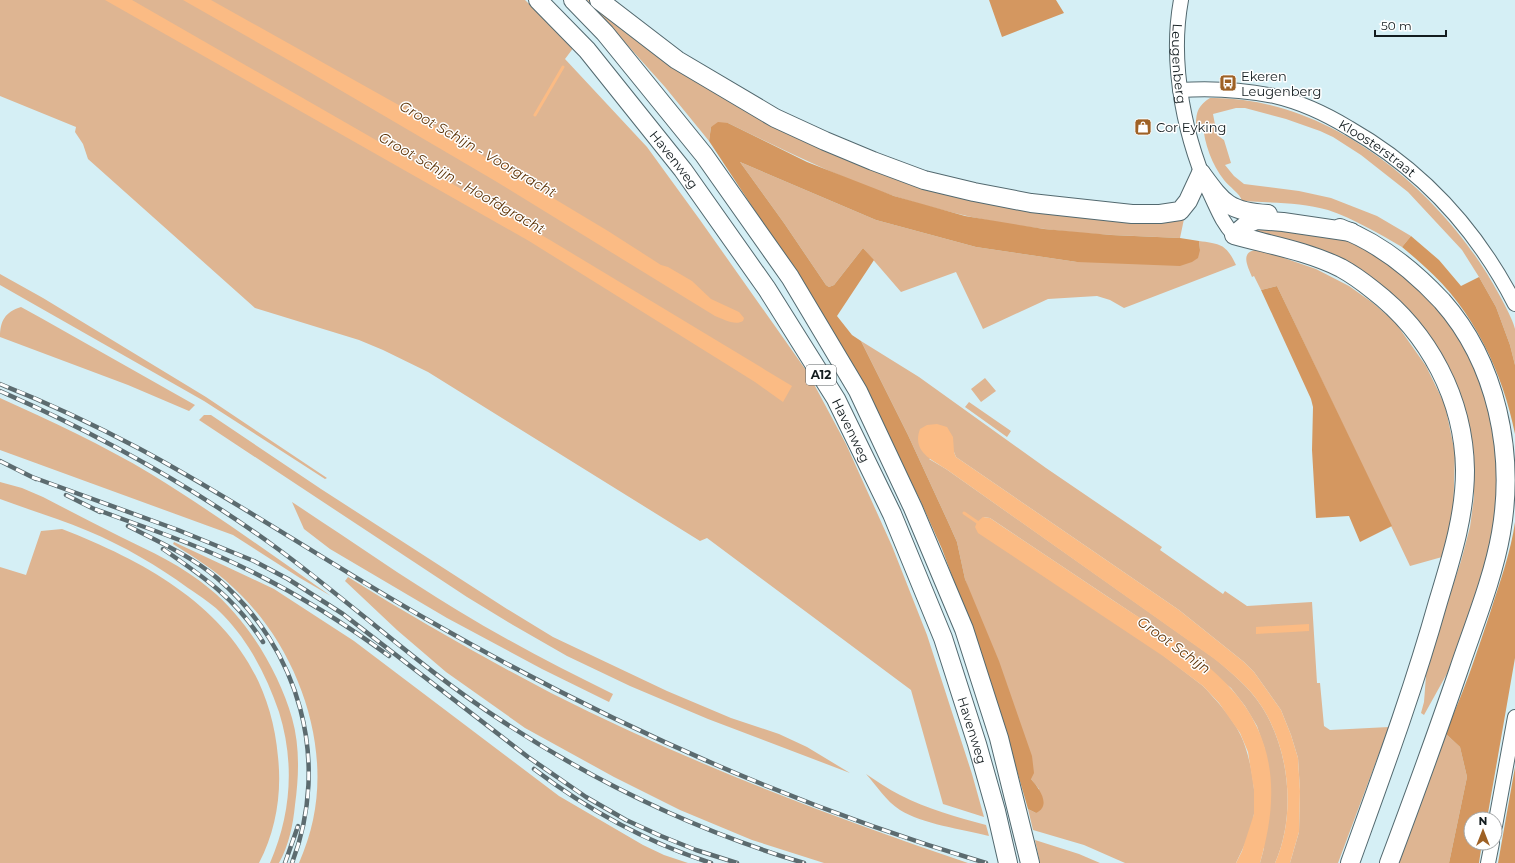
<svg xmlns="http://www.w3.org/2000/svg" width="1515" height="863" font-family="Montserrat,sans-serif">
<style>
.green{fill:#deb592}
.forest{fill:#d49760}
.water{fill:#fbbb84}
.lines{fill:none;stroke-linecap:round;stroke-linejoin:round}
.stream{stroke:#fbbb84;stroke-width:3}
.secondary-casing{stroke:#53696f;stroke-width:16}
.motorway-casing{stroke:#53696f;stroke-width:20}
.secondary{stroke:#fff;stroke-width:14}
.motorway{stroke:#fff;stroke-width:18}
.rail-casing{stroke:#5c6b6f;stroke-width:4.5}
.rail{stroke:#fff;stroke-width:3;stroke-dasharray:9;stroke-linecap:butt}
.labels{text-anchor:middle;stroke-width:3;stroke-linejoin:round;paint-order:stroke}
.shield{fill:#fff;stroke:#5a6062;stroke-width:1}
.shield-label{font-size:12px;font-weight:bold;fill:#131c1f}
.street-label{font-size:13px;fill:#131c1f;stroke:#fff}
.poi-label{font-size:13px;fill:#131c1f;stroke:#fff;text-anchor:start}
.water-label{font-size:14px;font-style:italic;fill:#5d3408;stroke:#fff}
</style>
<rect width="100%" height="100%" fill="#d5eff5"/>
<!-- green -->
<path class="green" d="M0 0H525L574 47 565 59 647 147 700 220 808 373 846 444 892 546 927 635 972 774 984 817 943 804 911 690 707 538 700 541 428 372 383 350 359 340 255 308 88 159 83 144 75 132 76 127 0 96Z
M587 0H593L865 162 1131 218 1184 219 1180 238C1135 236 1090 235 1045 229 996 224 940 211 894 196 837 177 782 149 728 123L711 127 709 141 665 87Z
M1210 98C1323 96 1429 181 1486 272 1493 283 1513 318 1515 329 1515 340 1515 353 1515 365L1510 345 1496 307 1479 277 1462 250 1408 192 1361 155 1333 137 1320 131 1286 119 1245 108H1236L1213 114 1217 135 1224 140 1231 163 1225 165 1234 176 1244 184 1299 191 1331 198 1377 216 1411 236 1402 247C1378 233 1354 219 1328 210 1300 202 1270 203 1242 201 1240 193 1229 187 1224 180 1212 165 1204 143 1203 124H1196C1196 111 1199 105 1210 98Z
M740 162 876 220 976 247 1077 262 1200 250 1199 241C1221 244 1226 244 1236 265L1124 308 1110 300 1097 296 1048 299 983 329 956 272 901 292 863 248 834 285 829 287 826 285 784 223Z
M1251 226 1347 238 1367 248 1423 291 1461 338 1483 388 1496 442 1499 498 1487 565 1454 661 1424 715 1421 713 1424 702 1427 663 1461 561 1470 527 1474 497V468L1470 434 1401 304 1255 235Z
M1255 250 1278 253 1284 258 1316 269 1349 286 1373 303 1395 322 1426 366 1445 405 1455 453 1453 518 1442 557 1410 566 1277 286 1261 290 1254 276 1252 277C1248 267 1240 253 1255 250Z
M0 274 43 298 206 397 327 478 325 479 204 401 0 285Z
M21 307 41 318 195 405 189 411 128 385 0 337C0 321 5 312 21 307Z
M861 341 919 377 1046 468 1162 547 1160 550 1223 594 1225 591 1247 606 1312 602 1317 683H1320L1324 726 1330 730 1389 727 1338 863H1290L1299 832 1300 791 1298 758 1291 735 1281 710 1254 672 1244 662 1179 610 956 457 954 452 929 459 946 469 1214 658C1231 672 1250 688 1262 707 1290 751 1296 816 1275 863H1260L1264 848 1265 750 1257 726 1245 706 1231 688 1156 629 990 518 983 517 1203 686C1216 700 1231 716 1240 734 1250 753 1257 793 1254 814 1252 831 1243 848 1236 863H1125L1084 845 1033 830 1028 809 1036 813 1039 789 1031 779 965 579 957 542 949 524 908 435Z
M985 378 996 391 981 402 971 389Z
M0 398C51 421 103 445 151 474 213 512 272 555 331 596L300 578 233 535 0 450Z
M969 402 1011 431 1007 437 965 407Z
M204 415H211L321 489 507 609 553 637 667 691 731 718 779 734 807 747 850 773 708 719 630 686 567 656 513 625 467 597 199 420Z
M0 482 22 488 43 497C68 510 93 523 119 536 150 551 183 566 210 589 247 619 279 672 292 718 300 746 299 776 295 805 293 825 289 845 279 863H270C291 815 295 763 279 712 267 677 250 643 224 616 214 605 200 596 188 588 158 566 124 546 88 531 60 519 29 510 0 499Z
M292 502C347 538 401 576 457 610 508 641 560 668 613 694L609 702 542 669 447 618 330 549 304 529Z
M62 529C170 571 267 631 278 757 282 793 276 831 259 863H0V567L26 575 41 531Z
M174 542 274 589 354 641 559 796 643 845 664 855 688 863H299C305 849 310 834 313 820 330 741 297 651 241 595 221 574 197 559 173 544Z
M348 577C414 618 482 657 551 693 685 761 826 815 968 863H824L752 840 680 810 614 777 525 728 446 672 397 630 345 581Z
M1445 733 1460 747 1467 777 1449 863H1397Z
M866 774C877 781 888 789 900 795 927 809 957 817 986 825L989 836C962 829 922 824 900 810 886 801 876 785 866 774Z
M1035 840 1079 854 1100 863H1040Z"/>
<!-- forest -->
<path class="forest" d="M989 0H1056L1064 13 1002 37Z
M718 122 728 123 807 162 894 196 965 216 1044 229 1111 235 1180 238 1199 241 1200 250 1198 258 1192 262 1180 266 1077 262 976 247 876 220 740 162 784 223 826 285 829 287 834 285 863 248 874 260 837 316 852 335 861 341 908 435 949 524 957 542 965 579 999 661 1032 756 1034 773 1031 779C1039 788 1052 806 1036 813L1028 809 1007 736 984 662 942 549 920 500 862 384 821 311 709 141 711 127Z
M1411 236 1439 260 1461 286 1479 277 1496 307 1510 345 1515 365V434C1503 373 1473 309 1425 267 1418 260 1410 254 1402 247Z
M1277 286 1392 526 1360 542 1349 516 1316 518 1312 450 1313 407 1311 399 1261 290Z
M1515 522V658L1487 819H1471V843H1482L1479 863H1449L1467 777 1460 747 1445 733C1464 693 1477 652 1491 610 1500 582 1511 551 1515 522Z
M1515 767V863H1498Z"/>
<!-- water -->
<path class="water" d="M105 0H132L550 240 792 386 783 402 755 382 529 241Z
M183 0H211L404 108 500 166 507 162 508 171 608 231 661 265 668 267 692 281 711 299 739 312 744 318 743 321C735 326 723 319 715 316L497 182 306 70Z
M937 424 947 427 953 437 954 452 956 457 1179 610 1244 662 1254 672 1281 710 1291 735 1298 758 1300 791 1299 832 1290 863H1275C1296 816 1290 751 1262 707 1250 688 1231 672 1213 658L946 469C930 459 912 451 920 429L927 425Z
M983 517 990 518C1030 545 1071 572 1111 599 1159 631 1233 672 1257 727 1278 772 1273 817 1260 863H1236L1242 851 1254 814V790L1248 752 1240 733 1219 703 1203 686 1163 656 978 533 975 527 977 522Z
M1309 624V631L1256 634V627Z"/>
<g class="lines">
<!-- stream -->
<path class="stream" d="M535 115 563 67
M964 513 980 524"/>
<!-- secondary casing -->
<g class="secondary-casing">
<g id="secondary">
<path id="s1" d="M1181 0C1169 65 1185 142 1214 202 1220 215 1224 224 1234 235"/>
<path id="s2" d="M1180 90C1211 88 1244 90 1274 96 1300 102 1326 114 1349 128 1421 169 1477 230 1515 304"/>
<path d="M1495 826 1515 717"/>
<path d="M1488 863 1492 843"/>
</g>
</g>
<!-- motorway casing -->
<g class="motorway-casing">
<g id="motorway">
<path id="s3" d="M538 0 587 50 683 170 767 289 836 399 892 514 943 638 977 744 996 811 1008 863"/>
<path d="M573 0 605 33 704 155 790 277 858 391 913 508 964 629 999 738 1030 863"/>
<path d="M599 0 677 60 775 118 825 141 873 161 924 180 974 192 1031 203 1132 214H1160L1180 211 1188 201 1201 173"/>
<path d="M1201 173C1223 203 1229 212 1268 214"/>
<path d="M1340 228C1380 243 1413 270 1442 301 1497 363 1515 453 1501 533 1493 579 1473 627 1458 672 1436 736 1413 799 1389 863"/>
<path d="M1350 863C1381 777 1413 691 1438 602 1451 559 1465 516 1465 470 1464 399 1429 333 1373 290 1363 282 1352 274 1341 268 1307 251 1270 245 1234 235L1247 224 1257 220 1283 222 1351 232"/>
</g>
</g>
<!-- secondary -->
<use href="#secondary" class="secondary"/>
<!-- motorway -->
<use href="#motorway" class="motorway"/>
<!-- rail casing -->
<g class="rail-casing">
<path id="rail" d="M0 384C48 403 95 425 140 449 241 503 335 568 435 624 608 723 794 806 986 863
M0 391C98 434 192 486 278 549 354 605 423 670 502 721 595 782 697 831 804 863
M0 461 36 479
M32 477 178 530 254 561 288 579 343 614 528 757 586 797 626 820 661 836 696 850 737 863
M66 495 100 512
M95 509C135 524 175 537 214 554 276 581 335 616 389 656
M128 526C159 542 191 556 217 578 300 649 331 761 292 863
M163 549C204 577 236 599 263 642
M534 769C588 810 646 842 711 863
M285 863 298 826"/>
</g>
<!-- rail -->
<use href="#rail" class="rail"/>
</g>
<!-- icons -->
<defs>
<g id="bus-square" transform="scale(0.9)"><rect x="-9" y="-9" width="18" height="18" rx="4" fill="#9e6125" stroke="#fff"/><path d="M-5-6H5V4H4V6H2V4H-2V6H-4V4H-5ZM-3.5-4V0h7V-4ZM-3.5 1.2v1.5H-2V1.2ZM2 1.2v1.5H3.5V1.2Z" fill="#fff"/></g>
<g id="shop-square" transform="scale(0.9)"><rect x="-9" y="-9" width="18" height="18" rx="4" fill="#9e6125" stroke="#fff"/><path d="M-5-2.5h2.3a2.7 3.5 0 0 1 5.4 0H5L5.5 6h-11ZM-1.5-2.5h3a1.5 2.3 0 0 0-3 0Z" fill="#fff"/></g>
</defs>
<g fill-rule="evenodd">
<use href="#bus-square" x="1228" y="83"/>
<use href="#shop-square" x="1143" y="127"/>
</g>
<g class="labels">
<!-- shield labels -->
<rect class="shield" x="806" y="365" width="30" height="20" rx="3"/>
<g class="shield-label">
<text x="821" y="379">A12</text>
</g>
<!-- street labels -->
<g class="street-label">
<text dy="5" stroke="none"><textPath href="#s1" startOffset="64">Leugenberg</textPath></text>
<text dy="5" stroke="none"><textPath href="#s2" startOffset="211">Kloosterstraat</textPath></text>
<text dy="5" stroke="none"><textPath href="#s3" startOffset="210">Havenweg</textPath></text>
<text dy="5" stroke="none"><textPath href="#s3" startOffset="534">Havenweg</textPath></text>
<text dy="5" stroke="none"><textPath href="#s3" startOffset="858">Havenweg</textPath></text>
</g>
<!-- poi labels -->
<g class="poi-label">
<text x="1241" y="81">Ekeren<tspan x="1241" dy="15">Leugenberg</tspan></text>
<text x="1156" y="132">Cor Eyking</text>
</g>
<!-- water labels -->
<g class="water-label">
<text transform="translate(478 149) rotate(30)" y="5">Groot Schijn - Voorgracht</text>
<text transform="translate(462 183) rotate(30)" y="5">Groot Schijn - Hoofdgracht</text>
<text transform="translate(1174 645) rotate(36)" y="5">Groot Schijn</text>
</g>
</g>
<!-- north arrow -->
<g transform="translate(1483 831)"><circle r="19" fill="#ffffff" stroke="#a1a4a5"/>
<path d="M0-3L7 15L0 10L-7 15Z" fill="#9e6125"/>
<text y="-6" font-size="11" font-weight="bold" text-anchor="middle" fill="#131c1f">N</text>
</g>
<!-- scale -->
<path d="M1375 30v6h71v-6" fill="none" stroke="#131c1f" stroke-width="2"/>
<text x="1381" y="30" font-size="12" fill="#131c1f" stroke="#ffffff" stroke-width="3" paint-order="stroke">50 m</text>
</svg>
